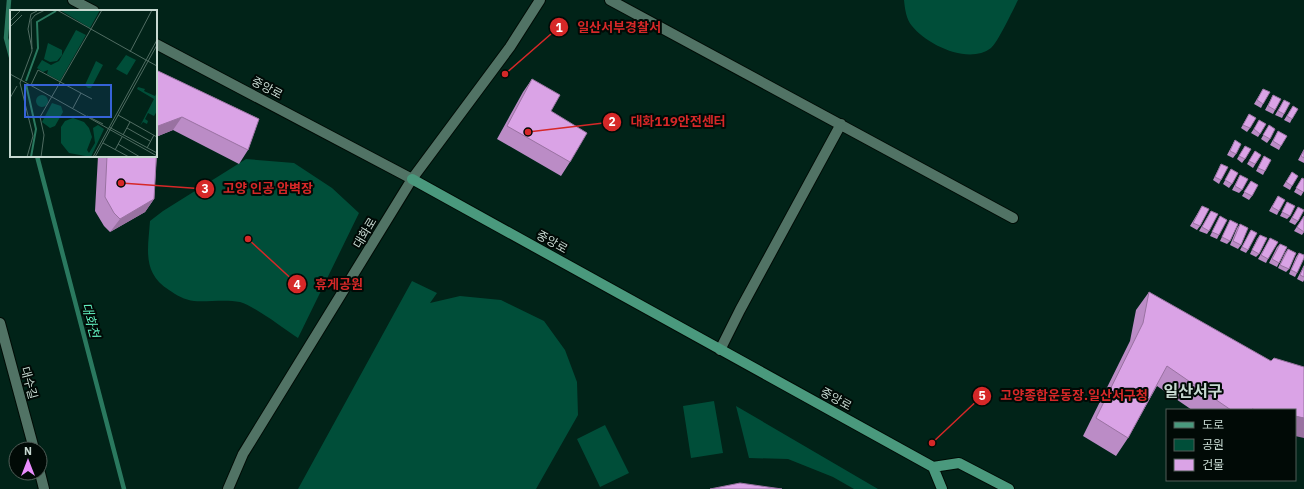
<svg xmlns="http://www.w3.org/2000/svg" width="1304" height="489" font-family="'IBM Plex Sans','Noto Sans KR',sans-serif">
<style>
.green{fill:#004e39}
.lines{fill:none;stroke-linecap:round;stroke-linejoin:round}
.stream{stroke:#2a795f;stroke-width:4.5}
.minor-casing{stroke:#000b05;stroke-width:12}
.major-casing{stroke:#000b05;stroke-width:12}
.minor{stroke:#517365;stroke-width:10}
.major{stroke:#4a997d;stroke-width:10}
.wall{fill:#bb8cc6}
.shaded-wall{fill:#9972a1}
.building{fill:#daa3e6;stroke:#9972a1}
.labels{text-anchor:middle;stroke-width:4;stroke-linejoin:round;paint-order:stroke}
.street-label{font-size:12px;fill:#c7d9d1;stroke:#010a06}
.water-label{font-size:13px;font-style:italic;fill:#5febbb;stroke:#010a06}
.district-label{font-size:16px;font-weight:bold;fill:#c7d9d1;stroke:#010a06}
.inset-river{fill:none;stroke:#2a795f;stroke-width:2}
.inset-road{fill:none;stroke:#506c62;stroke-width:1}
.view{fill:#3663d7;fill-opacity:0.15;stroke:#3663d7;stroke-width:2}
.inset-edge{fill:none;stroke:#c7d9d1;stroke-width:2}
.leader{fill:none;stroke:#d62828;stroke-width:1.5}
.callout-dot{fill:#d62828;stroke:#010a06;stroke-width:1.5}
.mark-label{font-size:12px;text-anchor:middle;font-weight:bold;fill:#fff}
.callout-label{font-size:13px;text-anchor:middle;font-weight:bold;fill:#d62828;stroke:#010a06;stroke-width:4;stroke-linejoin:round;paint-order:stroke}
</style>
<rect width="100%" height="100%" fill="#012318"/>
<!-- green -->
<path class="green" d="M904 0H1018C1013 10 998 42 991 48 969 65 927 45 912 26 906 19 905 9 904 0Z
M246 159 294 163 332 188 359 213 298 338C283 328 256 307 240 302 226 299 208 302 194 301 185 300 176 295 169 290 142 273 148 249 150 221L163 211Z
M412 281 437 293 430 303 460 296 501 300 544 321 565 350 577 382 578 415 536 489H298Z
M714 401 723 453 691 458 683 406Z
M736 406 878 489H854L833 477 788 459 749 458Z
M605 425 629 473 600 487 577 439Z"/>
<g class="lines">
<!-- stream -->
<path class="stream" d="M9 0 6 38 11 57
M37 156 124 489"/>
<!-- minor casing -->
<g class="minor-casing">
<path id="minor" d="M73 0 94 11
M610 0 1013 218
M156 44 412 179
M0 323 34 449
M720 350 740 310 841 124
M40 473 44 489
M228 489 243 454 412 179 510 47 540 0"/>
</g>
<!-- major casing -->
<g class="major-casing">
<path id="major" d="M412 179 933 467 959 463 1009 489
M933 467 942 489"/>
</g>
<!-- minor -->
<use href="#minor" class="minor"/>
<!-- major -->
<use href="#major" class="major"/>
</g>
<!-- wall -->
<path class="wall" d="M156 70 259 119 248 150 239 164 173 130 158 136 154 199 145 212 110 232 104 226 95 211 98 156H156Z
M532 79 551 111 570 162 561 176 497 139 523 92Z
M1263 89V104L1261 108 1254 104Z
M1273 95 1275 110 1273 114 1265 110Z
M1284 100V114L1282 118 1275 115Z
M1293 106 1292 119 1290 123 1284 120Z
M1249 114 1250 128 1247 132 1241 128Z
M1257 124 1260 134 1258 137 1251 133Z
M1269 125 1270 139 1267 143 1261 139Z
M1278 131 1281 146 1279 150 1270 145Z
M1235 140 1236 154 1233 158 1227 155Z
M1245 146V159L1242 163 1237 159Z
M1304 149V163L1298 160Z
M1255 151 1261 155 1253 168 1247 164Z
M1264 156 1265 171 1263 175 1256 171Z
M1221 164V180L1219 184 1213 180Z
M1231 169 1232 184 1229 188 1223 184Z
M1292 172V186L1290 190 1283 186Z
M1240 175 1242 190 1239 193 1232 190Z
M1302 178 1304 191 1301 196 1294 192Z
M1251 181 1252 196 1249 200 1242 196Z
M1278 196 1279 211 1277 215 1269 211Z
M1287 202 1290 216 1287 219 1280 216Z
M1202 206 1200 226 1197 230 1190 226Z
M1298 207V221L1295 225 1289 222Z
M1211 211 1209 231 1207 234 1199 231Z
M1220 216 1219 235 1217 239 1210 236Z
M1304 216V232L1302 235 1294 231Z
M1230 220V241L1227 244 1220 241 1228 224Z
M1240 224 1241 245 1238 249 1230 245 1237 228Z
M1251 230 1248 250 1246 253 1240 250Z
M1260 235 1259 254 1256 257 1250 254 1257 239Z
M1270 238 1268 259 1266 263 1258 259Z
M1280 244 1279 263 1277 267 1269 263 1277 247Z
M1288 249 1289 269 1286 272 1278 268 1285 253Z
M1299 253 1297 273 1295 277 1289 274 1296 257Z
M1304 265V280L1303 282 1297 279Z
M1149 292 1295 410H1192L1157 386 1128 438 1116 456 1083 436 1130 341 1136 310Z"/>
<!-- shaded-wall -->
<path class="shaded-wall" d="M182 117 173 130 156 137 158 126Z
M154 199 145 212 110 232 120 219Z
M1295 416 1304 418V438L1295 436Z"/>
<!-- building -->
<path class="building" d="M156 70 259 119 248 150 182 117 158 126 154 199 120 219 114 213 105 197 107 156H156Z
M532 79 560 95 551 111 587 133 570 162 507 126Z
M1263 89 1270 92 1263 104 1257 100Z
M1273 95 1281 99 1275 110 1268 106Z
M1284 100 1290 103 1284 114 1278 111Z
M1293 106 1298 109 1292 119 1287 116Z
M1249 114 1256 118 1250 128 1243 125Z
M1259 120 1266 124 1260 134 1254 129Z
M1269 125 1275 129 1270 139 1263 135Z
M1278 131 1287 136 1281 146 1273 141Z
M1235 140 1241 144 1236 154 1230 151Z
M1245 146 1251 149 1245 159 1239 156Z
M1304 150V158L1301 156Z
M1255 151 1261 155 1255 164 1249 161Z
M1264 156 1271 160 1265 171 1258 168Z
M1221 164 1228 167 1221 180 1215 177Z
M1231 169 1238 173 1232 184 1225 180Z
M1292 172 1298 176 1292 186 1286 182Z
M1240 175 1248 179 1242 190 1235 186Z
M1302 178 1304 179V191L1303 192 1296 188Z
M1251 181 1258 185 1252 196 1244 192Z
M1278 196 1285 200 1279 211 1272 207Z
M1287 202 1295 206 1290 216 1282 212Z
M1202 206 1209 209 1200 226 1193 223Z
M1298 207 1304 210 1298 221 1292 218Z
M1211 211 1218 214 1209 231 1202 227Z
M1220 216 1227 220 1219 235 1212 232Z
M1304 216V232L1297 227Z
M1230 220 1238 224 1230 241 1222 237Z
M1240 224 1248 228 1241 245 1233 241Z
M1251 230 1257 233 1248 250 1242 247Z
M1260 235 1267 238 1259 254 1252 250Z
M1270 238 1278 242 1268 259 1261 255Z
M1280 244 1287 247 1279 263 1272 259Z
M1288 249 1296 253 1289 269 1280 265Z
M1299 253 1304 255V258L1297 273 1291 270Z
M1304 266V277L1300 275Z
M1149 292 1271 361 1274 358 1304 367V418L1295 416V410H1256L1252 409V410H1231L1167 366 1128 438 1096 418 1143 323Z
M740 483 782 489H710Z"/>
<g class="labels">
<!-- street labels -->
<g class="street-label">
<text transform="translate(267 88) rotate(28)" y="4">중앙로</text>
<text transform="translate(365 233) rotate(-59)" y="4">대화로</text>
<text transform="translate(552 242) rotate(29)" y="4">중앙로</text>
<text transform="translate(29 383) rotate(75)" y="4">대수길</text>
<text transform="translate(836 399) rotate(29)" y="4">중앙로</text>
</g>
<!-- water labels -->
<g class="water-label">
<text transform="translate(91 320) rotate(75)" y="5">대화천</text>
</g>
<!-- district labels -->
<g class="district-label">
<text x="1193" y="397">일산서구</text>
</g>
</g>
<!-- overview -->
<g transform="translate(10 10)">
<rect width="147" height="147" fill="#012318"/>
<path d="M50 0H90L80 18ZM66 20 76 25 50 71 37 64 38 60 33 62 27 58 32 50 41 55 49 51ZM38 33 52 40V45L47 51 40 52 34 49ZM116 45 126 50 117 65 106 59ZM86 51 93 55 81 78H78L75 75ZM128 77 135 79 134 81 145 86 147 82V101L144 106 138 103 135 109 138 111 137 114 133 112 130 116 144 89 127 79ZM26 91a6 6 0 1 1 12 0a6 6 0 1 1-12 0ZM42 93 51 96 53 102 45 116 40 118 32 112ZM63 108 74 112 79 118 82 127 77 140 79 143 85 133 83 118 88 115 94 119 81 147 59 143 51 133V117L55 111Z" fill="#004e39"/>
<path class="inset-river" d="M16 71 28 38 27 12 46 1M16 74 26 119 21 147"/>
<path class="inset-road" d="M47 0 136 50M0 11 11 0M0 17 12 5M22 39 18 19 21 4 27 1M120 42 142 0M136 50 147 56M0 64 42 87M21 75 28 60 82 89M42 87 147 146M0 88 7 76M63 98 71 83M108 105 147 127M77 106 93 114M99 117 147 143M117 118 140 131M113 125 120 112M93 133 119 147M108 134 130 147M137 138 144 125M105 140 112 127M17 147 23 126 10 73 22 41 21 10 25 5 35 0M31 147 34 125 30 107 92 0M83 147 147 30M85 147 147 35"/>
<path class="view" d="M15 75H101V107H15Z"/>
<rect width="147" height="147" class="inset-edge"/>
</g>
<!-- callouts -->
<path class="leader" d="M505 74L559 27M528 132L612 122M121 183L205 189M248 239L297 284M932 443L982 396"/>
<g class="callout-dot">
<circle cx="505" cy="74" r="4"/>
<circle cx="528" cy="132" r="4"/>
<circle cx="121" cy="183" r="4"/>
<circle cx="248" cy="239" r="4"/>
<circle cx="932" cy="443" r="4"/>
<circle cx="559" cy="27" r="10"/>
<circle cx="612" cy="122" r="10"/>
<circle cx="205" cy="189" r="10"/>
<circle cx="297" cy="284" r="10"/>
<circle cx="982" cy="396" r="10"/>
</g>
<g class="mark-label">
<text x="559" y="32">1</text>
<text x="612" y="126">2</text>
<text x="205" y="193">3</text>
<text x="297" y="289">4</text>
<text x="982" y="400">5</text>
</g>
<g class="callout-label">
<text x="619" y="32">일산서부경찰서</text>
<text x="678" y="126">대화119안전센터</text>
<text x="268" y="193">고양 인공 암벽장</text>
<text x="339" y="289">휴게공원</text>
<text x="1074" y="400">고양종합운동장.일산서구청</text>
</g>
<!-- legend -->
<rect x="1166" y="409" width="130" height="72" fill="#010a06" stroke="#505d57"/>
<rect x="1174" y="422" width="20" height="6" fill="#4a997d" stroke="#505d57"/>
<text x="1202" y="429" font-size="12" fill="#c7d9d1">도로</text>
<rect x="1174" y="439" width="20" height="12" fill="#004e39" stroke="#505d57"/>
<text x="1202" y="449" font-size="12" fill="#c7d9d1">공원</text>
<rect x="1174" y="459" width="20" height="12" fill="#daa3e6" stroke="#505d57"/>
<text x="1202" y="469" font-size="12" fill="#c7d9d1">건물</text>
<!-- north arrow -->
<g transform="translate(28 461)"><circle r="19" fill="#010a06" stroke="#505d57"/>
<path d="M0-3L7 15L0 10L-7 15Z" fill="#ea8dfd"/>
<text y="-6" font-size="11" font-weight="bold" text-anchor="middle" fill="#c7d9d1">N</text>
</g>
</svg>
